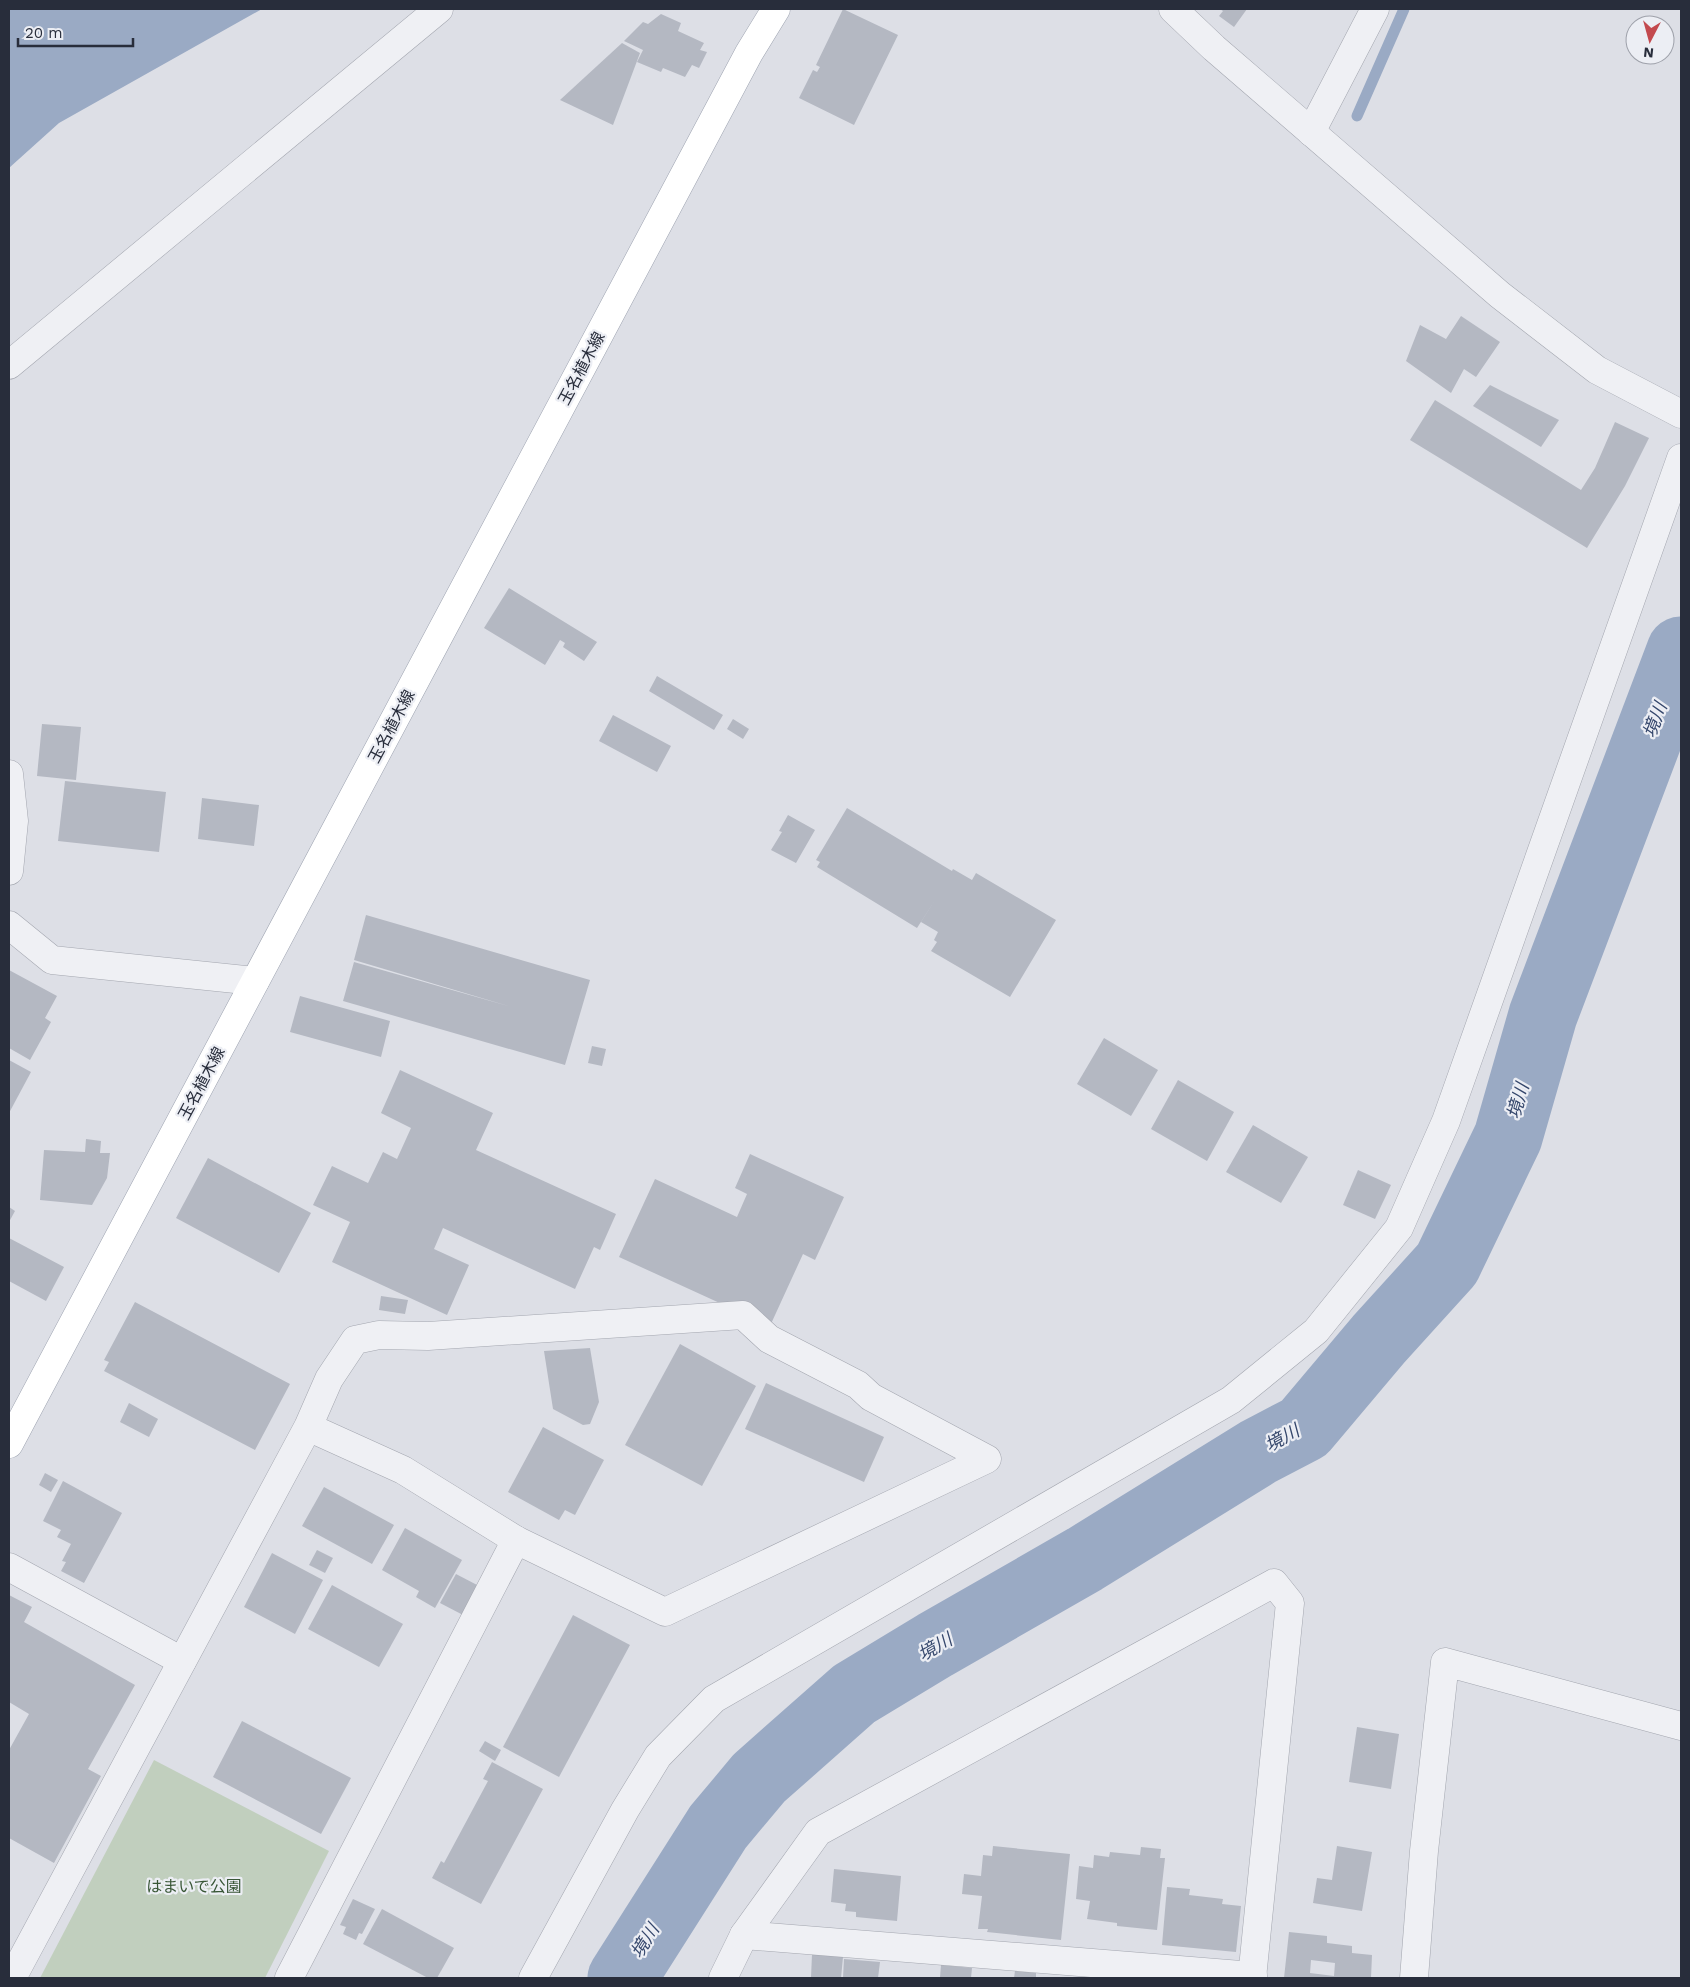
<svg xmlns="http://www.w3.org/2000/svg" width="1690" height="1987" font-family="'Work Sans','Noto Sans JP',sans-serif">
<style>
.green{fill:#c1cfbe}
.water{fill:#9aaac4}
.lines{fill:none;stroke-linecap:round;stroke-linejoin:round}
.stream{stroke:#9aaac4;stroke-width:11}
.river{stroke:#9aaac4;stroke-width:69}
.building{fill:#b4b8c2;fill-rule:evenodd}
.minor-casing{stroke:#a3a6af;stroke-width:29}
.major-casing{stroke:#9da3b0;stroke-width:29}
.minor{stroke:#eff0f4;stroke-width:28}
.major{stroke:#fff;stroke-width:28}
.labels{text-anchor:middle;stroke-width:4.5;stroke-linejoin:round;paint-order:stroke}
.street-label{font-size:16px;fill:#282d3b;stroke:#eceef4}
.park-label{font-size:16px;fill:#385636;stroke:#eceef4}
.water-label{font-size:18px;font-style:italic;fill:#35476c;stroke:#eceef4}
</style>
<rect width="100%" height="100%" fill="#dddfe6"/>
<!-- green -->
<path class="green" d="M154,1760L329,1851L265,1978H40Z"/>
<!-- water -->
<path class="water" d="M9,9H262L59,123L9,168Z"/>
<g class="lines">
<!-- stream -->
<path class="stream" d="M1357,116L1404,9"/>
<!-- river -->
<path class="river" d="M622,1978L718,1827L759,1778L854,1694L935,1645L1085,1559L1258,1452L1304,1428L1379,1339L1447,1264L1508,1137L1543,1015L1681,651"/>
</g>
<!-- building -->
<g class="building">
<path d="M843,9L898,35L854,125L799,98L813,70L817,72L820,67L816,65Z"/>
<path d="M1220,9H1247L1234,27L1219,16L1223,11Z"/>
<path d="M661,14L681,23L678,31L704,43L700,50L707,52L699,68L692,65L685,77L663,68L661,72L637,62L643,50L624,41L643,22L648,24Z"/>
<path d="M622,43L640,53L613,125L560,100Z"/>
<path d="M1461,316L1500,342L1476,377L1464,369L1451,393L1406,361L1420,325L1446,339Z"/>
<path d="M1490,385L1559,420L1541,447L1473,406Z"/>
<path d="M1435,400L1581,490L1595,468L1615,422L1649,438L1625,486L1587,548L1410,440Z"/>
<path d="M509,588L597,642L584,661L563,647L565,643L560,640L545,665L484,628Z"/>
<path d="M657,676L723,715L714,730L649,691Z"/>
<path d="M613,715L671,746L657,772L599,741Z"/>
<path d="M733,719L749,729L743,739L727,729Z"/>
<path d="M42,724L81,727L76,780L37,776Z"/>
<path d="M65,781L166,792L159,852L58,841Z"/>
<path d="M202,798L259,805L254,846L198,839Z"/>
<path d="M847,808L952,871L953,869L972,880L976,873L1056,920L1010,997L931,951L937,942L934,940L938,932L921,922L937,897L917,928L817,867L820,862L816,860Z"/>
<path d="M788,815L815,830L796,863L771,850L782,832L779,831Z"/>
<path d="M366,915L590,980L565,1065L343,1001L354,962L512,1007L354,960Z"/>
<path d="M9,970L57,996L45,1018L51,1022L30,1060L9,1048Z"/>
<path d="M300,996L390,1021L381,1057L290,1032Z"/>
<path d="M1104,1038L1158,1070L1131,1116L1077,1084Z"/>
<path d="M592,1046L606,1049L602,1066L588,1063Z"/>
<path d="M9,1060L31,1072L9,1113Z"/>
<path d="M400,1070L493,1113L476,1150L616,1214L600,1250L594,1247L575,1289L443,1228L434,1249L469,1265L447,1315L332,1262L350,1222L313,1205L332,1166L368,1183L383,1152L397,1159L411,1128L381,1113Z"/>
<path d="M1178,1080L1234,1112L1207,1161L1151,1129Z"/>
<path d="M1253,1125L1308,1157L1281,1203L1226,1172Z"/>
<path d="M86,1139L101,1141L100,1153H110L107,1178L92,1205L40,1200L44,1150L85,1152Z"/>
<path d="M750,1154L844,1197L815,1260L803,1254L770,1326L619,1257L655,1179L737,1217L747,1194L735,1188Z"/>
<path d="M208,1158L311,1213L279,1273L176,1218Z"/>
<path d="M1358,1170L1391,1185L1375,1219L1343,1205Z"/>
<path d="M9,1207L15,1211L9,1222Z"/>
<path d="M9,1238L64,1267L46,1301L9,1281Z"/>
<path d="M381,1296L408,1300L405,1314L379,1310Z"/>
<path d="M135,1302L290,1384L255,1450L104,1371L109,1362L104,1360Z"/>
<path d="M680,1344L756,1386L702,1486L625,1445Z"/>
<path d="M590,1348L599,1402L590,1424L583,1425L553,1409L544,1351Z"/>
<path d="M766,1383L884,1437L864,1482L745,1429Z"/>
<path d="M129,1403L158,1419L149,1437L120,1422Z"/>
<path d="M543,1427L604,1460L575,1515L565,1510L559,1520L508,1492Z"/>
<path d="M45,1473L58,1480L51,1492L39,1485Z"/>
<path d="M63,1481L122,1513L84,1583L61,1571L66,1562L62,1561L71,1544L57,1537L61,1530L43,1521Z"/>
<path d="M324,1487L394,1525L372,1564L302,1526Z"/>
<path d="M405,1528L462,1560L435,1608L416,1597L419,1591L382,1570Z"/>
<path d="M317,1550L333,1558L325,1573L309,1565Z"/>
<path d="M272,1553L323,1580L295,1634L244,1607Z"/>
<path d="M456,1574L479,1586L463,1615L440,1603Z"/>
<path d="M332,1585L403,1624L379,1667L308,1629Z"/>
<path d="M9,1595L32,1607L24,1622L135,1685L88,1769L101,1776L54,1863L9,1838V1750L29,1714L9,1702Z"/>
<path d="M573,1615L630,1645L559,1777L503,1747Z"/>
<path d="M242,1721L351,1778L321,1834L213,1777Z"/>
<path d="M1357,1727L1399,1734L1391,1789L1349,1782Z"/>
<path d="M485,1741L501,1750L495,1761L479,1751Z"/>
<path d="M492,1762L543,1789L481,1904L432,1878L441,1861L444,1863L488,1781L483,1779Z"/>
<path d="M993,1846L1070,1854L1061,1940L987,1932L988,1929H978L982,1896L962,1894L964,1874L981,1876L983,1855L992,1856Z"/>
<path d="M1337,1846L1372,1852L1362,1911L1313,1903L1317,1878L1332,1880Z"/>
<path d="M1141,1847L1161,1849L1160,1858H1165L1157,1930L1117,1926V1923L1087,1919L1090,1901L1076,1899L1079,1866L1093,1868L1094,1855L1109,1857L1110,1852L1140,1855Z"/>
<path d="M834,1869L901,1876L897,1921L856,1917V1912L845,1911L846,1904L831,1902Z"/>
<path d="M1167,1887L1190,1889L1189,1895L1223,1899L1222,1904L1241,1906L1236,1952L1162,1945Z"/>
<path d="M353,1899L375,1909L362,1934L359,1933L356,1940L343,1934L346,1927L340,1925Z"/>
<path d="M382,1909L454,1948L437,1978H428L363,1944Z"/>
<path d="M1289,1932L1327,1936V1943L1352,1946V1953L1372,1955L1371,1978H1284ZM1311,1960L1335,1963L1334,1976L1310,1973Z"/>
<path d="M812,1954L843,1957L841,1978H811Z"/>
<path d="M844,1959L880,1962L878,1978H843Z"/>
<path d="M941,1965L972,1968L971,1978H940Z"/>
<path d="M1015,1971L1036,1973V1978H1014Z"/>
</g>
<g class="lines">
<defs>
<g id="minor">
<path d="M1173,9L1214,48L1500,295L1597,370L1681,414"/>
<path d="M1311,132L1375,9"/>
<path d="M9,365L439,9"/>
<path d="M9,774L14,821L9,871"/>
<path d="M9,925L52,960L255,981"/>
<path d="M9,1567L182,1661"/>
<path d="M744,1935L1253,1976"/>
<path d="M12,1978L308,1427L329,1379L355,1340L379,1335L428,1336L743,1315L769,1339L858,1385L871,1397L987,1459L665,1612L516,1540L403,1470L308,1427"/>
<path d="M289,1978L516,1540"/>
<path d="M533,1978L625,1810L658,1756L714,1699L1231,1400L1316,1331L1399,1228L1446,1121L1681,458"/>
<path d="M723,1978L744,1935L818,1832L1274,1583L1290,1603L1252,1978"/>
<path d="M1414,1978L1424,1851L1445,1662L1681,1726"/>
</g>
<path id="major" d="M9,1444L749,53L776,9"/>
</defs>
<!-- minor casing -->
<use href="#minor" class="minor-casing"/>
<!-- major casing -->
<use href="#major" class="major-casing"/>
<!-- minor -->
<use href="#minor" class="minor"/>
<!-- major -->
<use href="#major" class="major"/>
</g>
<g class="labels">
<!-- street labels -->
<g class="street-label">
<text transform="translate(581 368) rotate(-62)" y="6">玉名植木線</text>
<text transform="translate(391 726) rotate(-62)" y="6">玉名植木線</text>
<text transform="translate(201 1083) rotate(-62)" y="6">玉名植木線</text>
</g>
<!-- park labels -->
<g class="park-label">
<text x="194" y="1892">はまいで公園</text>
</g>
<!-- water labels -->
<g class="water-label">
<text transform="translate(1655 720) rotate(-69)" y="6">境川</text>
<text transform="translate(1518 1101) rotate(-74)" y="6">境川</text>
<text transform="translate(1282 1438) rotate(-29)" y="6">境川</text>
<text transform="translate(935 1647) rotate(-30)" y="6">境川</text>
<text transform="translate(645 1941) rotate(-58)" y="6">境川</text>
</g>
</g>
<!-- border -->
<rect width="1690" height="1987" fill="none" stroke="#282d3b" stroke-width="20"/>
<!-- north arrow -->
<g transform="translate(1650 40) rotate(186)"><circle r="24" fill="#eceef4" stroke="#9ea1aa"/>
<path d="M0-4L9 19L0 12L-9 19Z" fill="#c3494e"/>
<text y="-8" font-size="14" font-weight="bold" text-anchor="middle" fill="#282d3b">N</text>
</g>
<!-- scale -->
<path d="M18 38v8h115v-8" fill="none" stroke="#282d3b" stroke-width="2.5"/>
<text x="25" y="38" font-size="15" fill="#282d3b" stroke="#eceef4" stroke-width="4" paint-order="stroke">20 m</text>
</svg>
